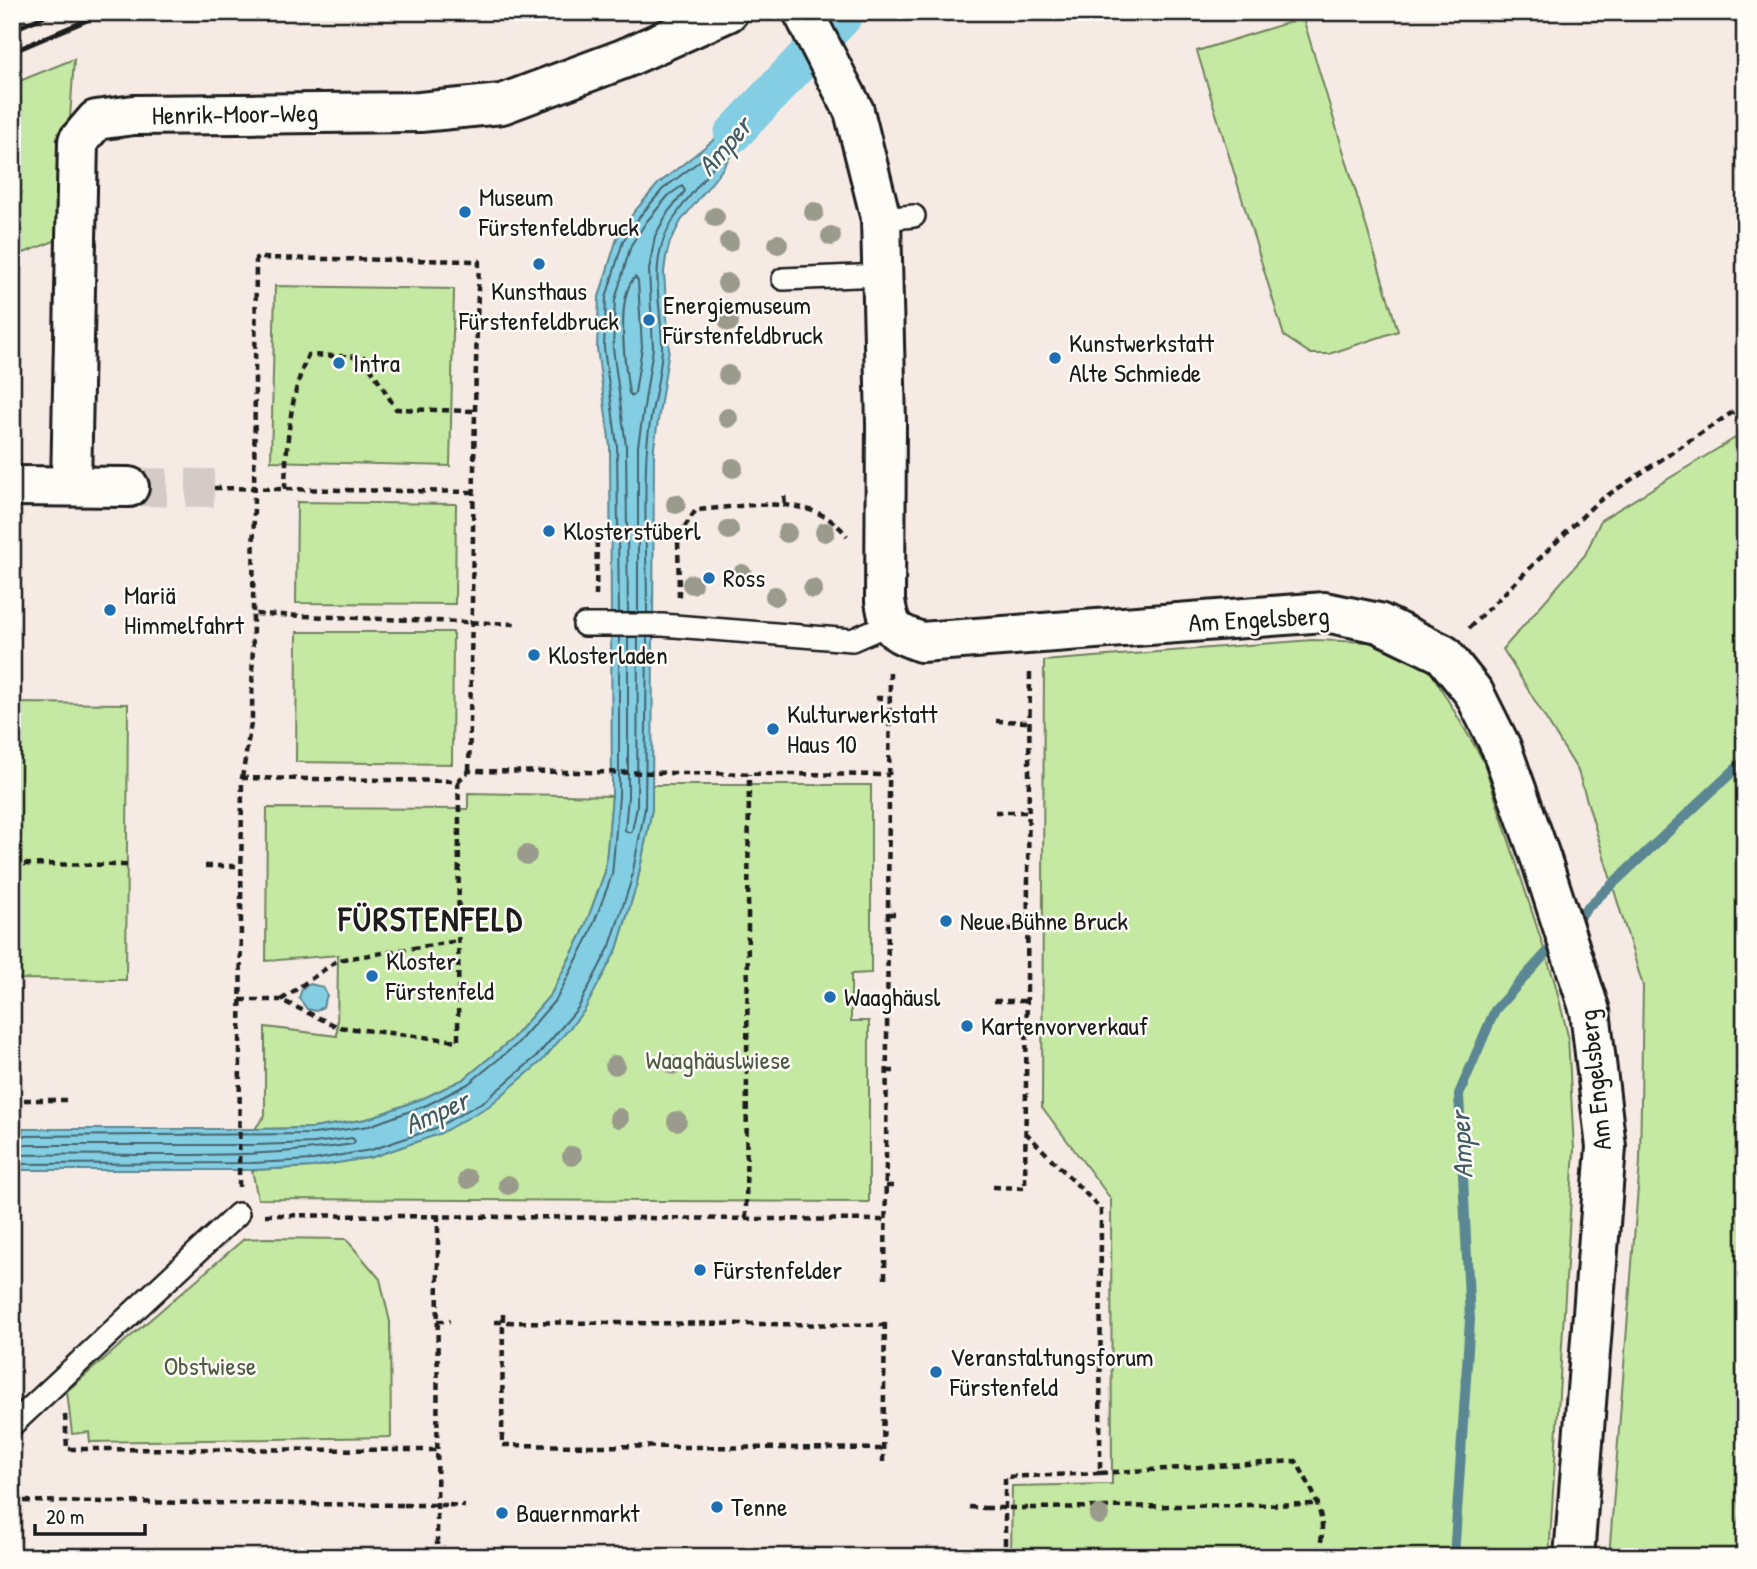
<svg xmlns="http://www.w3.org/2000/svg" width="1757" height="1569" font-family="'Patrick Hand',sans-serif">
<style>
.green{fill:#c5e9a2;stroke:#70825f;stroke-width:2}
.water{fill:#83cee3;stroke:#5a8793;stroke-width:2}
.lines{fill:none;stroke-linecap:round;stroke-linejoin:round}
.shore{stroke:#45636c;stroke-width:2}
.stream{stroke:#5a8793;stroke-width:10}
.canal{stroke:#83cee3;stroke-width:38}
.street-tunnel{stroke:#d5cbc6;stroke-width:38;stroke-dasharray:38 19;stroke-linecap:butt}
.lane-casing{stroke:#1c1c1c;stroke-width:26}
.street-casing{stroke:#1c1c1c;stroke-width:44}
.path{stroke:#1c1c1c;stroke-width:4.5;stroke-dasharray:7 5;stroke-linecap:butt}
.lane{stroke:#fdfcf7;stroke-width:21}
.street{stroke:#fdfcf7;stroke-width:38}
.rail{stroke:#1c1c1c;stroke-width:5}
.path-bridge{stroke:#1c1c1c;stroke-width:4.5;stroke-dasharray:7 5;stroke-linecap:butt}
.tree{fill:#9a9b8c}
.poi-dot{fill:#1f6fb2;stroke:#fdfcf7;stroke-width:2.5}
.labels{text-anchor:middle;stroke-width:5;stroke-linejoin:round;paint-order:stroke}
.street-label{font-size:26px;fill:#1c1c1c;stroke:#fdfcf7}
.poi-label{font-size:26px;fill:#1c1c1c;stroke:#fdfcf7;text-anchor:start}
.park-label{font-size:26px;fill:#4f5a44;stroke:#fdfcf7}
.water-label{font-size:28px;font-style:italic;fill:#405a62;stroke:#fdfcf7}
.district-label{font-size:33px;font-weight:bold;letter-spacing:2px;fill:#1c1c1c;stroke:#fdfcf7}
</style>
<rect width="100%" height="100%" fill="#f6eae4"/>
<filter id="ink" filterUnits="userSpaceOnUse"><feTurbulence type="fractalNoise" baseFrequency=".0143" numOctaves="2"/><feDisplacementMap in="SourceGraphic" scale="14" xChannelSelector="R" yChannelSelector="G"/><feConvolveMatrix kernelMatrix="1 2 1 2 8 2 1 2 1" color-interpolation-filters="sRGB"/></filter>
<g filter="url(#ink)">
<!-- green -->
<g class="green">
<path d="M1303,18L1398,331L1329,354H1311L1284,336L1197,51Z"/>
<path d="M74,59L62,238L21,254L12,298V84Z"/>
<path d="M275,286L454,289L450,466L271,461Z"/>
<path d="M1745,432V1557H1609L1640,1162L1643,986L1578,771L1503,649L1585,555L1601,520Z"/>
<path d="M297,502L456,504L455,604L296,603Z"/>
<path d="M297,632H453L452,764L296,762Z"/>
<path d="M1312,640L1369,642L1430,670L1483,760L1555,983L1568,1036L1574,1149L1549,1557H1011L1012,1486L1112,1484L1111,1199L1042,1107L1044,661Z"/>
<path d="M12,703L128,704L126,980L12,979Z"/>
<path d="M652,785H871V973L851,974V1021H869V1202L258,1199L252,1170L313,1167L372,1157L438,1134L617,949L637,883L652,809Z"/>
<path d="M468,793L612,796L605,872L582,934L551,994L511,1040L464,1079L424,1098L367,1119L313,1128L255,1129L265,1115V1027L337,1036L338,955L266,961L267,808L468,809Z"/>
<path d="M266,1238L346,1239L380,1279L390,1322L391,1437L90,1442L89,1432L72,1434L67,1391L244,1239Z"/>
</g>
<!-- water -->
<g class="water">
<path d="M768,97L721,171L681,221L670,242L666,257L664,272L669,349L654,447L652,809L637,883L617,949L584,1011L542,1061L489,1106L439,1134L373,1157L313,1167L252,1170H12V1129H255L313,1128L367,1119L424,1098L464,1079L511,1040L551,994L582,934L605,872L612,796L610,446L597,348L599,297L617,238L634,212L658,184Z"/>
<path d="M310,984L323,987L327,995L323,1007L316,1011L307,1009L299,998L302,989Z"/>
</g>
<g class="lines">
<!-- shore -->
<g class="shore">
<path d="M635,277L638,281L642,347L635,393L632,396L629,393C625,366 615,297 635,277Z"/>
<path d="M619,613L617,446L604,348L606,298L623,241L640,216L663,189L727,140L729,144C709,177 676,205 663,241C651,275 662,312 662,347C661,380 649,414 647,447C643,502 647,558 647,613"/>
<path d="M628,613L626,446L613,348L615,300L631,245L647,221L669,195L682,186L685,191L668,212L655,236L649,270L653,348L638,446V613"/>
<path d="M628,637V796L625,830L629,833L632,831L637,807L638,637"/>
<path d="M12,1136L314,1134L369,1126L427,1105L468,1084L516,1045L557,998L589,936L612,875L619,796V637"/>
<path d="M12,1145H255L314,1143L352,1138L355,1141L353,1144C240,1162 126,1152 12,1155"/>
<path d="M12,1164L252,1163L313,1160L371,1150L436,1128L486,1100L537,1056L578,1008L610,946L631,881L645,808L647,637"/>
</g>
<!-- stream -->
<g class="stream">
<path d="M1572,925L1590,905L1745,760"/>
<path d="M1454,1557L1470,1320L1459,1094L1495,1010L1559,939"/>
</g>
<!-- canal -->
<path class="canal" d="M733,134L842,18L845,12"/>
<!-- street-tunnel -->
<path class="street-tunnel" d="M129,487L214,488"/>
<defs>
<g id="lane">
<path d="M881,219L914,216"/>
<path d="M783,279L882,275"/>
<path d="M584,625H662L852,640L889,624"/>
<path d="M12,1425L238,1214"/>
</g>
<g id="street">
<path d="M803,12L854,111L881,219L886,424L885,601C890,630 893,632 921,642L1325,612L1379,623L1443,654L1474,693L1501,747L1542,862L1590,1011L1606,1147L1574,1557"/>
<path d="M12,486L129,487"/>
<path d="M71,486L78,141L96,120L134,115L420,112L502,104L623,59L728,12"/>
</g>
</defs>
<!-- lane casing -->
<use href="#lane" class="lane-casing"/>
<!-- street casing -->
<use href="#street" class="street-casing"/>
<!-- path -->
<g class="path">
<path d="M214,488L474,492"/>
<path d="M285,489C286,445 290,395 308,355L364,357L396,409L474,411"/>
<path d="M784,496L785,505"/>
<path d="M585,535L678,536"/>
<path d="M596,596L597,535"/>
<path d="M679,597L678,536L696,510C746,507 812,490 847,536"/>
<path d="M1469,628L1596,503L1745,404"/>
<path d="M876,698H890"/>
<path d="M996,721L1029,722"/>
<path d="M469,771C473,601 473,431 479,261L256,258L253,614L516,624"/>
<path d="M242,778L252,717L253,614"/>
<path d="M458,781L459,810L458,1041L338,1027L281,1000L338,960L458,941"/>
<path d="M995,812H1029"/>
<path d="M12,864L127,865"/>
<path d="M205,866H241"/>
<path d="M888,914H899"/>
<path d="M994,929H1027"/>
<path d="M240,1000H281"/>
<path d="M887,1001H898"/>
<path d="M994,1001H1027"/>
<path d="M887,1071H898"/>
<path d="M12,1100H66"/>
<path d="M886,1186H897"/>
<path d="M239,1187L242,778L458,781L469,771L889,775"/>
<path d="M993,1187L1025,1188L1030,671"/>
<path d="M265,1215L885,1220"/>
<path d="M746,1219L749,774"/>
<path d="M885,1279L890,671"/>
<path d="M503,1314L502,1445L884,1449"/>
<path d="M437,1321H450"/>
<path d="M495,1322L885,1325"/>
<path d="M65,1415L67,1449L437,1450"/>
<path d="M883,1462L885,1318"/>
<path d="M1100,1473L1296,1461C1313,1491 1332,1522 1316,1557"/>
<path d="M12,1501L404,1505"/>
<path d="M449,1505L465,1506"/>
<path d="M969,1507L985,1508"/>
<path d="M1030,1508L1320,1504"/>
<path d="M512,1553V1557"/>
<path d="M437,1557L438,1216"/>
<path d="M1005,1557V1477L1100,1473L1101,1209L1026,1133"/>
</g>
<!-- lane -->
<use href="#lane" class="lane"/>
<!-- street -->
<use href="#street" class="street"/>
<!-- rail -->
<g class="rail">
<path d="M12,30L54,12"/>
<path d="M12,52L106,12"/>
</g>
<!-- path-bridge -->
<g class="path-bridge">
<path d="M404,1505H449"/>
<path d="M985,1508H1030"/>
</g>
</g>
<!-- trees -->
<g class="tree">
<circle cx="814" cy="212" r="10"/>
<circle cx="715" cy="217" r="10"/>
<circle cx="831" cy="236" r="10"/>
<circle cx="729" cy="242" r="10"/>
<circle cx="778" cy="244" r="10"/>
<circle cx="727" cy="283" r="10"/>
<circle cx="729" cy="322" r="10"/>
<circle cx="728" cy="375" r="10"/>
<circle cx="728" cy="418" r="10"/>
<circle cx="733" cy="468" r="10"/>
<circle cx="676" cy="504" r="10"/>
<circle cx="729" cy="530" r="10"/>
<circle cx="825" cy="532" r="10"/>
<circle cx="787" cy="533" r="10"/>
<circle cx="742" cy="574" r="10"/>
<circle cx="692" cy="584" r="10"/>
<circle cx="813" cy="589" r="10"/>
<circle cx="775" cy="596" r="10"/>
<circle cx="527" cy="855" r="10"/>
<circle cx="615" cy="1065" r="10"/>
<circle cx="673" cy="1065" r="10"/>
<circle cx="619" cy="1118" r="10"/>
<circle cx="677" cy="1121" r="10"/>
<circle cx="572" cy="1156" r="10"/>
<circle cx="468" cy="1179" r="10"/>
<circle cx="508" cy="1185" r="10"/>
<circle cx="1099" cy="1515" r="10"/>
</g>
</g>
<!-- markers -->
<g class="poi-dot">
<circle cx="465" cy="212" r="7"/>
<circle cx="539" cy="264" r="7"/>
<circle cx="649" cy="320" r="7"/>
<circle cx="1055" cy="358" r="7"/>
<circle cx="339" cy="363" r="7"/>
<circle cx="549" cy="531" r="7"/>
<circle cx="709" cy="578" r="7"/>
<circle cx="110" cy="610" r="7"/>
<circle cx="534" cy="655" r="7"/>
<circle cx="773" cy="729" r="7"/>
<circle cx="946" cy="921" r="7"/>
<circle cx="372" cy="976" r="7"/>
<circle cx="830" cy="997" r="7"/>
<circle cx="967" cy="1026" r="7"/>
<circle cx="700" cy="1270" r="7"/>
<circle cx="936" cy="1372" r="7"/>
<circle cx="717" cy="1507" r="7"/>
<circle cx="502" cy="1513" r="7"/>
</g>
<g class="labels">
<!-- street labels -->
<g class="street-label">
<text transform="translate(235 114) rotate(-1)" y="9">Henrik-Moor-Weg</text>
<text transform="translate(1259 619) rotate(-3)" y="9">Am Engelsberg</text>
<text transform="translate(1595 1080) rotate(-96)" y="9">Am Engelsberg</text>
</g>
<!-- poi labels -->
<g class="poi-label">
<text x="479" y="206">Museum<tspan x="479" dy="30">Fürstenfeldbruck</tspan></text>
<text x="539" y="300" text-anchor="middle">Kunsthaus<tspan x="539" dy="30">Fürstenfeldbruck</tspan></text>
<text x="663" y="314">Energiemuseum<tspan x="663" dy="30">Fürstenfeldbruck</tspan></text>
<text x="1069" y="352">Kunstwerkstatt<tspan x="1069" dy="30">Alte Schmiede</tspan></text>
<text x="353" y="372">Intra</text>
<text x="563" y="540">Klosterstüberl</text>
<text x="723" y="587">Ross</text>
<text x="124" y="604">Mariä<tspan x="124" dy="30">Himmelfahrt</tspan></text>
<text x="548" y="664">Klosterladen</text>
<text x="787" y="723">Kulturwerkstatt<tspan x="787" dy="30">Haus 10</tspan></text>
<text x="960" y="930">Neue Bühne Bruck</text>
<text x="386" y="970">Kloster<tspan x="386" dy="30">Fürstenfeld</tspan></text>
<text x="844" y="1006">Waaghäusl</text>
<text x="981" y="1035">Kartenvorverkauf</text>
<text x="714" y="1279">Fürstenfelder</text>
<text x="950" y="1366">Veranstaltungsforum<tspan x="950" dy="30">Fürstenfeld</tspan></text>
<text x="731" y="1516">Tenne</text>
<text x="516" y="1522">Bauernmarkt</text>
</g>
<!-- park labels -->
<g class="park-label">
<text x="718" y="1069">Waaghäuslwiese</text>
<text x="210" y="1375">Obstwiese</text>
</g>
<!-- water labels -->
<g class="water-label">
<text transform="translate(724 146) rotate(-49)" y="10">Amper</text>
<text transform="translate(436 1112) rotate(-24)" y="10">Amper</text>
<text transform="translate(1461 1145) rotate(-93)" y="10">Amper</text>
</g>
<!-- district labels -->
<g class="district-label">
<text x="431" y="931">FÜRSTENFELD</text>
</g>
</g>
<!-- margin -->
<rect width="1757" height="1569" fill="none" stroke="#fdfcf7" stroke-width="42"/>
<rect x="21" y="21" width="1715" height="1527" fill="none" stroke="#1c1c1c" stroke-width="2.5" filter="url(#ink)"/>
<!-- scale -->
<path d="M35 1524v10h110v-10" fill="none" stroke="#1c1c1c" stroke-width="3.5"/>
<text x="46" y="1524" font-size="21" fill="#1c1c1c" stroke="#fdfcf7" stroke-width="5" paint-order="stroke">20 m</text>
</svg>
